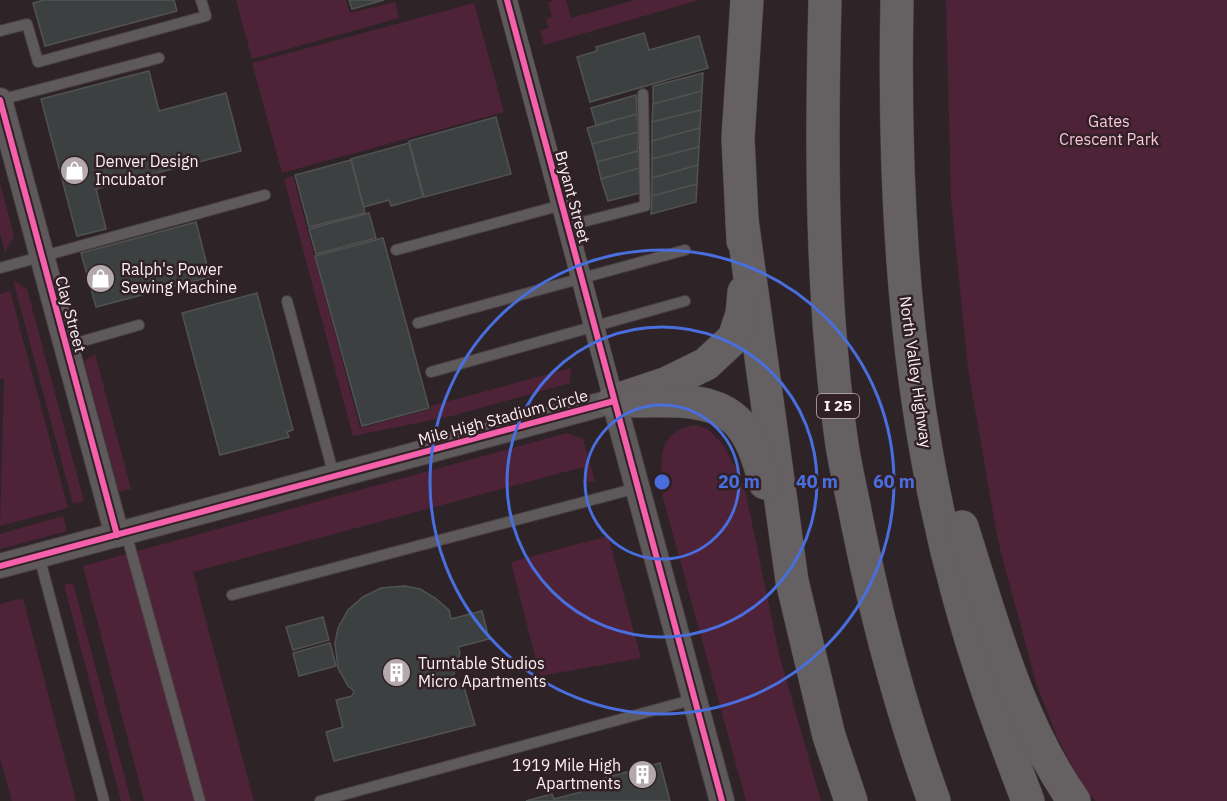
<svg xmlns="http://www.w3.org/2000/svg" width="1227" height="801" font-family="'IBM Plex Sans',sans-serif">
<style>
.green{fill:#4e2237}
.building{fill:#3d4041;stroke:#515252;stroke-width:1.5}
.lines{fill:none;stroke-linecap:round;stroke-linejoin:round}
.service-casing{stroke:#4a4145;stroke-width:12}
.minor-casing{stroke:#4a4145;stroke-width:21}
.tertiary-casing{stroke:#4a4145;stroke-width:26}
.motorway-casing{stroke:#4a4145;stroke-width:34}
.service{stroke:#5e5a5b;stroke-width:10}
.minor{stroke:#5e5a5b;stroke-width:20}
.tertiary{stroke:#5e5a5b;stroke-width:24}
.motorway{stroke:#656062;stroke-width:33}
.cycleway-casing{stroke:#312127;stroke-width:10}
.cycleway{stroke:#f560ab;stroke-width:6}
.ring{fill:none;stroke:#496ede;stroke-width:3}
.labels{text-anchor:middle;stroke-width:5;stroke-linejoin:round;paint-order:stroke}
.shield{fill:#312127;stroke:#beb2b6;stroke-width:1.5}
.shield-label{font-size:15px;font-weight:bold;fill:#fbf0f4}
.park-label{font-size:16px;fill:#f8c3d8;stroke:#312127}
.poi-label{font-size:16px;fill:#fbf0f4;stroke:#312127;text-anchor:start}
.street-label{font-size:16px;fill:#fbf0f4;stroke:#312127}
.centre{fill:#496ede;stroke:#312127;stroke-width:3}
.ring-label{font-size:18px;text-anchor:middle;font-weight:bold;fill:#496ede;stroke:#312127;stroke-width:5;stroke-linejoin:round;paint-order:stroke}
</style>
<rect width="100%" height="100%" fill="#2e2428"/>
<!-- green -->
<g class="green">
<path d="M236,0H346L350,13L395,2L399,18L252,59Z"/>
<path d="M555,0H566L571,18L635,0H699L544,45L540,30L549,28L546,19L552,17L548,2Z"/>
<path d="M946,0H1227V801H1096L1085,790L1057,737L1036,683L998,541L968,369L951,198Z"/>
<path d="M474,3L504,112L282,173L252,63Z"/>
<path d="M293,176L360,428L431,409V406L571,368L570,383L452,416L353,436L284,179Z"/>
<path d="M0,183L14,236L5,252L0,233Z"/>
<path d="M13,280L27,289L84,501L73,504Z"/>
<path d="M10,291L68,508L0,526L4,379H0V294Z"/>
<path d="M95,354L131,489L119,492L84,361Z"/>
<path d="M695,425L708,429L721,442L736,468L746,494L779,654L821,801H746L663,498C661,465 654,432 695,425Z"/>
<path d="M567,433L583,439L595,481L588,482L583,467L193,572L254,801H144L83,566Z"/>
<path d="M63,516L67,531L0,549V534Z"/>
<path d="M608,536L641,658L540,676L511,562Z"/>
<path d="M73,583L131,801H121L64,585Z"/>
<path d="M23,598L76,801H12L0,758V604Z"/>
</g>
<!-- building -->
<g class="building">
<path d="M44,0H174L177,11L45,46L33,3Z"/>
<path d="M349,0H384L352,9Z"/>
<path d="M644,33L649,50L699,36L708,68L590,102L577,57L597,51L596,47Z"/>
<path d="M149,71L159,111L226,93L241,151L96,189L106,229L77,236L41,99Z"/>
<path d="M703,73L702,91L653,104V86Z"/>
<path d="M702,91L701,110L652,122L653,104Z"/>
<path d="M636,95L637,114L596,125L591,108Z"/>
<path d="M701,110L700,128L652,141V122Z"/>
<path d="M637,114L638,132L592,144L587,128Z"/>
<path d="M496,117L511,174L424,197L409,141Z"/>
<path d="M700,128L699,147L652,159V141Z"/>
<path d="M638,132V151L597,162L592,144Z"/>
<path d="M409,143L423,197L391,206L389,200L364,207L351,159Z"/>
<path d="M699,147L698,165L652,178V159Z"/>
<path d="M638,151L639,168L601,179L597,162Z"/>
<path d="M351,160L365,213L309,227L295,175Z"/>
<path d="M698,165L697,184L652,196V178Z"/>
<path d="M639,168L640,193L608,201L601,179Z"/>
<path d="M697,184L696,202L651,214L652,196Z"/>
<path d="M369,213L376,238L316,254L309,229Z"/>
<path d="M196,222L210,277L96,307L81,253Z"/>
<path d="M383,238L429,408L362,426L315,256Z"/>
<path d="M257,293L293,430L287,432L289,437L220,455L182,313Z"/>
<path d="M405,586L420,589L435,598L449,610L451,619L482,611L489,639L458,647L460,653L453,676L454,681L464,687L475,725L334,761L326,732L343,727L336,700L352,696L354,691L348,686L338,668L335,643L338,628L348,610L363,597L381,588Z"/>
<path d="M323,617L329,640L293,650L286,627Z"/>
<path d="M330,643L336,666L299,676L293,653Z"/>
<path d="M660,763L670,801H526L552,794L554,799L581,792L579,785Z"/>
</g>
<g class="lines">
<defs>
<g id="service">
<path d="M0,31L27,24L38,62L206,16L201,0"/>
<path d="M0,100L159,58"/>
<path d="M567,226L645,206L643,94"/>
<path d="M396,250L562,205"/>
<path d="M0,268L265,195"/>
<path d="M287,301L334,476"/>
<path d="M418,323L685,250"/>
<path d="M66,346L139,325"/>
<path d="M431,372L685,301"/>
<path d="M126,533L200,801"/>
<path d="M39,556L104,801"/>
<path d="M232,595L637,488"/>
<path d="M320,801L695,699"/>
</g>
<path id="minor" d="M507,0L614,401"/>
<g id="tertiary">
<path d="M0,100L117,535"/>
<path d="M0,566L614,401L722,801"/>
</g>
<g id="motorway">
<path d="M825,0C821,148 821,298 842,445C846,470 852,495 857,521C876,616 901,710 934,801"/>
<path d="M897,0C893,200 905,401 958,594C977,665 1002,733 1028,801"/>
<path d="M742,220L792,581L829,736L851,801"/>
<path d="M743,241L738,138L747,0"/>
<path d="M614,401L665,384L706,364L734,338L742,314L744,292"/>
<path d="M636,401C666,401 707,397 732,417C751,431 759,461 765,483"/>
<path d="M962,527C992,620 1017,720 1074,801"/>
</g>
</defs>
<!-- service casing -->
<use href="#service" class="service-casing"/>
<!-- minor casing -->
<use href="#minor" class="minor-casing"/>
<!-- tertiary casing -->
<use href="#tertiary" class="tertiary-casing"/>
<!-- motorway casing -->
<use href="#motorway" class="motorway-casing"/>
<!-- service -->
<use href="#service" class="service"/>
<!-- minor -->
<use href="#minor" class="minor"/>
<!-- tertiary -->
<use href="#tertiary" class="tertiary"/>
<!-- motorway -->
<use href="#motorway" class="motorway"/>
<defs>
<g id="cycleway">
<path d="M507,0L722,801"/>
<path d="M0,100L117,535"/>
<path d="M0,566L614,401"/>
</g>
</defs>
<!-- cycleway casing -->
<use href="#cycleway" class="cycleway-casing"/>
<!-- cycleway -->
<use href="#cycleway" class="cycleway"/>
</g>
<!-- distance rings -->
<g class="ring">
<circle cx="662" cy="482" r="77"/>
<circle cx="662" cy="482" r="155"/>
<circle cx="662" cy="482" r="232"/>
</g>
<!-- icons -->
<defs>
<symbol id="shop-disc" viewBox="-11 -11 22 22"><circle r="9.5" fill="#b3a9ad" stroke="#312127"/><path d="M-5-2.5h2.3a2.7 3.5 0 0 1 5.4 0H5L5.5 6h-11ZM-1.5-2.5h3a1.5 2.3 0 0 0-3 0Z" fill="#fff"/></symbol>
<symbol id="building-disc" viewBox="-11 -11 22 22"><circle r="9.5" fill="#b3a9ad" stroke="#312127"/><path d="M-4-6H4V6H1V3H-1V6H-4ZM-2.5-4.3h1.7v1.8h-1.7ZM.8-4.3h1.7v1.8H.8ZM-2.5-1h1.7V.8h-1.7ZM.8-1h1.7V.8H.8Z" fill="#fff"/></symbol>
</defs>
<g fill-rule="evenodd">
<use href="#shop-disc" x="58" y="154" width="33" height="33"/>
<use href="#shop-disc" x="84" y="262" width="33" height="33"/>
<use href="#building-disc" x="380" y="656" width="33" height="33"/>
<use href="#building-disc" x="626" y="758" width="33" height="33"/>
</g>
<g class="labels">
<!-- shield labels -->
<rect class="shield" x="817" y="394" width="42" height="24" rx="4.5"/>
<g class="shield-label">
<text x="838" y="411">I 25</text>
</g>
<!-- park labels -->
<g class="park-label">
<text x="1109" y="127">Gates<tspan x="1109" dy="18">Crescent Park</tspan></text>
</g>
<!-- poi labels -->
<g class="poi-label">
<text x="95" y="167">Denver Design<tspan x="95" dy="18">Incubator</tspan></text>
<text x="121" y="275">Ralph's Power<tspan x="121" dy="18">Sewing Machine</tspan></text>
<text x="418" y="669">Turntable Studios<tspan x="418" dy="18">Micro Apartments</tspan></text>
<text x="621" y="771" text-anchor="end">1919 Mile High<tspan x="621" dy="18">Apartments</tspan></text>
</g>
<!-- street labels -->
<g class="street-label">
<text transform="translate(573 197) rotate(75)" y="6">Bryant Street</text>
<text transform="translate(71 314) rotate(75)" y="6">Clay Street</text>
<text transform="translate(916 372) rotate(82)" y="6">North Valley Highway</text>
<text transform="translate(503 417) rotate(-15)" y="6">Mile High Stadium Circle</text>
</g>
</g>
<circle cx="662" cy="482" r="9" class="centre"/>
<g class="ring-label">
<text x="739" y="488">20 m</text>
<text x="817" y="488">40 m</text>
<text x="894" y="488">60 m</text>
</g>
</svg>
